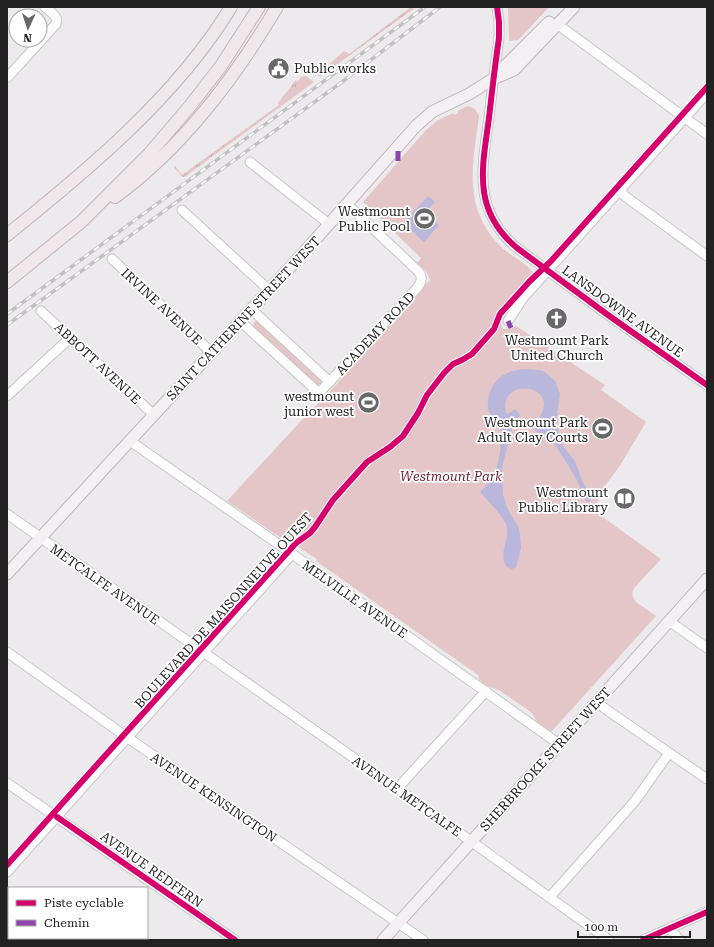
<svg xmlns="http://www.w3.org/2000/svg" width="714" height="947" font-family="'Roboto Serif',serif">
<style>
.grass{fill:url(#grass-tufts)}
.green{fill:#e4c5c8}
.water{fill:#bab7dc}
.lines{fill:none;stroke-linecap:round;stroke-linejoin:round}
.minor-casing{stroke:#c8c6c8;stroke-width:11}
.major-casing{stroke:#bfb5ba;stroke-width:13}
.highway-casing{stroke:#bfb5ba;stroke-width:14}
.minor{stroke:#fcfcfc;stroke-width:9}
.major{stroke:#f4eff2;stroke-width:11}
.highway{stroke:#f0e7eb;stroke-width:12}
.rail-casing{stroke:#c2c1c2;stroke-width:3.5}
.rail{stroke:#fff;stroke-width:2;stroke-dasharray:6;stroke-linecap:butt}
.quiet{stroke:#8e44ad;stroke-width:5;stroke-dasharray:10 5;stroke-linecap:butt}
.cycleway-casing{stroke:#fff;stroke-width:8}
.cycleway{stroke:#d6006c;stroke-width:6}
.labels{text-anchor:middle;stroke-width:3.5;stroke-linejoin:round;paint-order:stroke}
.poi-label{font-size:13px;fill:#232223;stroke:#fff;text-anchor:end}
.street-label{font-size:13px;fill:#232223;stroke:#fff}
.park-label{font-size:13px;font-style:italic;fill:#691f2c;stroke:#fff}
</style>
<defs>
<pattern id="grass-tufts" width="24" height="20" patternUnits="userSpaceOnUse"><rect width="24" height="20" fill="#e4c5c8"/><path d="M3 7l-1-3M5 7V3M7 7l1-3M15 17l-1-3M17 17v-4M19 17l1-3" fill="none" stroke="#c3a9ac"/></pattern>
</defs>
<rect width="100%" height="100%" fill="#eceaec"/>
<!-- grass -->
<g class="grass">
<path d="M411,7H416L320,77L317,75L344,51L349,54Z"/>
<path d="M306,76L314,82L186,176L183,177L174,168L175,166L182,175L279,105L278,103L296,80L298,81L301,77Z"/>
<path d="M258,321L321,379V384L316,385L253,328L254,322Z"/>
</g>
<!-- green -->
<g class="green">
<path d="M508,7H549L518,40L509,41Z"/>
<path d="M465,107C472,105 477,110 479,116C473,164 462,205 499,245C509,255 523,261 532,271L531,274L532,276L497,318L500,321L503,329H511L516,326L605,385L601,390L646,422L621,464L605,486L608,488L595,505L594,509L597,513L661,559L635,587C631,592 632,597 636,602L656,616L551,732L537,722L532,713L499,690L492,688L482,682L479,679L478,675L316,561L317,559L300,548L284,540L227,501L300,422L336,385L430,280L426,271L417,263L421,258L363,202L426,130L438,120L453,113L454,115L458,113V111Z"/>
</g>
<!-- water -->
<g class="water">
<path d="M428,196L435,202L425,212L439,225L424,242L403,223Z"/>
<path d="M523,369L539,370L545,372L555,381L560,394L556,423L563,446L575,461L583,483L591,494V500L588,502L585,500L577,480L550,436C542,436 537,434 533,426C537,421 542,415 543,410C552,382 497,380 506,413L508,414L515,409L520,415L513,426L502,467L503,495L508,510L518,526L520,534L521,548L516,567L512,569L507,567C497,554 511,539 506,524C503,516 487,500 480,492C485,487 491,481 494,475C499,463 502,445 501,432C501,424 491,419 489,411C487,406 488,400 489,396C493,378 507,371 523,369Z"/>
</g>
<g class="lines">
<defs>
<g id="minor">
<path d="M497,7L499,22V38C495,65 492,91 489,118C482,169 472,210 517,248L608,315L707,385"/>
<path d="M557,24L707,134"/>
<path d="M7,78L56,24C59,16 50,12 45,7"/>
<path d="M250,162L329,224"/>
<path d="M620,191L626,197L707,256"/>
<path d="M182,210L269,290"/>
<path d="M112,259L211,352"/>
<path d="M251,309L330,382"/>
<path d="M41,311L154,415"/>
<path d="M240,321L319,393L417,288C422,282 423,277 418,271L347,204"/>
<path d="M508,321L523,298L707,93"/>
<path d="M7,396L70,338"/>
<path d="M130,441L281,546L559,744"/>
<path d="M7,514L398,789L609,940"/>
<path d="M669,621L707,648"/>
<path d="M7,652L128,738L423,940"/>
<path d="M597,702L607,710L707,779"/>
<path d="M7,783L235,940"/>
<path d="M398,789L405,780L486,691"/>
<path d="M7,872L292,554"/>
<path d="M550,897L635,801L669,753"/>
<path d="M7,922L9,924"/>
<path d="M671,927L674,934L680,940"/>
<path d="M30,938L33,940"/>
<path d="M643,940L707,912"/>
</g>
<g id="major">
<path d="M496,75L549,22"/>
<path d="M7,574L306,250L416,126L432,112L442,107L469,94L493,79L514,70L574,7"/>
<path d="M383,940L707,579"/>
</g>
<g id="highway">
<path d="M115,197C183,147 234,79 277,7"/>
<path d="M7,235C88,170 177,96 231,7"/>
<path d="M7,282L81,222L150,153L190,106L221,66L259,7"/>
</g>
</defs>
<!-- minor casing -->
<use href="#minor" class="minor-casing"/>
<!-- major casing -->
<use href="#major" class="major-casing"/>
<!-- highway casing -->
<use href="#highway" class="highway-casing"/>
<!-- minor -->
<use href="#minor" class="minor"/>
<!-- major -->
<use href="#major" class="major"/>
<!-- highway -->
<use href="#highway" class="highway"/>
<defs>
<g id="rail">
<path d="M7,314L425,7"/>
<path d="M7,325L342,82L440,7"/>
</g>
</defs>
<!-- rail casing -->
<use href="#rail" class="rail-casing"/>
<!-- rail -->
<use href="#rail" class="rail"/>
<!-- quiet -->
<g class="quiet">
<path d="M398,161V147"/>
<path d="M508,321L511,328"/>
</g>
<defs>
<g id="cycleway">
<path d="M497,7L499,22V38C495,65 492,91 489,118C482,169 472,210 517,248L608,315L707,385"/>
<path d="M57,817L235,940"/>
<path d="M7,865L296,543L310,533L315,527L333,500L367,462L390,447L403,436L418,413L427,395L444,373L453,364L462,360L472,354L494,329L500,314L529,282L551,261L707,87"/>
<path d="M643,940L707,912"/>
</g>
</defs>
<!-- cycleway casing -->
<use href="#cycleway" class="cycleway-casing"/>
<!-- cycleway -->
<use href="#cycleway" class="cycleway"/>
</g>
<!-- icons -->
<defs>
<symbol id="civic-disc" viewBox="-11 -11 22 22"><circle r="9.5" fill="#696869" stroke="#fff"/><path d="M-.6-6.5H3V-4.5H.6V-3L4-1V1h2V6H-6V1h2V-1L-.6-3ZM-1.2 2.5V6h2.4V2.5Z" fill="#fff"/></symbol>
<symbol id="stadium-disc" viewBox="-11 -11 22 22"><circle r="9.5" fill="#696869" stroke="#fff"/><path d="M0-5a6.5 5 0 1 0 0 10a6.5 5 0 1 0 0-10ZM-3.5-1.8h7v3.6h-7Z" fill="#fff"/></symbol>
<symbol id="church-disc" viewBox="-11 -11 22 22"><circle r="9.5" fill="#696869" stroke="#fff"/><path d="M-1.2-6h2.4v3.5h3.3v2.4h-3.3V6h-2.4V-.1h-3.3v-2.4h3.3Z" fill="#fff"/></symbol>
<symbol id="library-disc" viewBox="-11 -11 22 22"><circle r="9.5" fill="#696869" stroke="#fff"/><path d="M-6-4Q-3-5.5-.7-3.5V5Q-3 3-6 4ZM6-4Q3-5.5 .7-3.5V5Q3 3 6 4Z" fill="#fff"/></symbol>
</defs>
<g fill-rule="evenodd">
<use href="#civic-disc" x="266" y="56" width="25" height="25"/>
<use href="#stadium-disc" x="412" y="206" width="25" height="25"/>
<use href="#church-disc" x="544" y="306" width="25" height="25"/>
<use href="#stadium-disc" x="356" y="390" width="25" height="25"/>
<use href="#stadium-disc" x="590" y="416" width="25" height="25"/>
<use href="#library-disc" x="612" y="486" width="25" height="25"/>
</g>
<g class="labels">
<!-- poi labels -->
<g class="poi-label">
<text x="294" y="73" text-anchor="start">Public works</text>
<text x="410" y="216">Westmount<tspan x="410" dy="15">Public Pool</tspan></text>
<text x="557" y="345" text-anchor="middle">Westmount Park<tspan x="557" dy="15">United Church</tspan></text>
<text x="354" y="401">westmount<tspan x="354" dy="15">junior west</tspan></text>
<text x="588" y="427">Westmount Park<tspan x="588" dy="15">Adult Clay Courts</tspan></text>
<text x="608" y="497">Westmount<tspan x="608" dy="15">Public Library</tspan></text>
</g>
<!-- street labels -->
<g class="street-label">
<text transform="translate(162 306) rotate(43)" y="5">IRVINE AVENUE</text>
<text transform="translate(623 311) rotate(36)" y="5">LANSDOWNE AVENUE</text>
<text transform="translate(243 318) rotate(-47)" y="5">SAINT CATHERINE STREET WEST</text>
<text transform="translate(375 333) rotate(-47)" y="5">ACADEMY ROAD</text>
<text transform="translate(98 363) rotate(43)" y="5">ABBOTT AVENUE</text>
<text transform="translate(105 584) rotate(35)" y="5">METCALFE AVENUE</text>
<text transform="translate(355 599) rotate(35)" y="5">MELVILLE AVENUE</text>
<text transform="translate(223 610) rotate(-48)" y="5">BOULEVARD DE MAISONNEUVE OUEST</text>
<text transform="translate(545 759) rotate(-48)" y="5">SHERBROOKE STREET WEST</text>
<text transform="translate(407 796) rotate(35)" y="5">AVENUE METCALFE</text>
<text transform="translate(214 797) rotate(34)" y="5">AVENUE KENSINGTON</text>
<text transform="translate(152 869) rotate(35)" y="5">AVENUE REDFERN</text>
</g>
<!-- park labels -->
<g class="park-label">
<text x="451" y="481">Westmount Park</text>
</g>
</g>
<!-- border -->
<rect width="714" height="947" fill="none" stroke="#232223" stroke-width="16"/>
<!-- legend -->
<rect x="8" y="887" width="140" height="52" fill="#ffffff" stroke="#a7a7a7"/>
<rect x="16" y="900" width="20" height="6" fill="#d6006c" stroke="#a7a7a7"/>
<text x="44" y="907" font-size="12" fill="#232223">Piste cyclable</text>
<rect x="16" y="920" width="20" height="6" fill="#8e44ad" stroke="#a7a7a7"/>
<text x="44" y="927" font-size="12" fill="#232223">Chemin</text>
<!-- north arrow -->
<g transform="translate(28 28) rotate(183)"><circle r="19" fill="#ffffff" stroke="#a7a7a7"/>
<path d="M0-3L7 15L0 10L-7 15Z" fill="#696869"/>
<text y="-6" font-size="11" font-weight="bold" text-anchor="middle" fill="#232223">N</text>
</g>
<!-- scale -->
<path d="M578 931v6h112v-6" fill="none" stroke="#232223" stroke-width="2"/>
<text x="584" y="931" font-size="12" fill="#232223" stroke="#ffffff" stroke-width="3" paint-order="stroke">100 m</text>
</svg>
